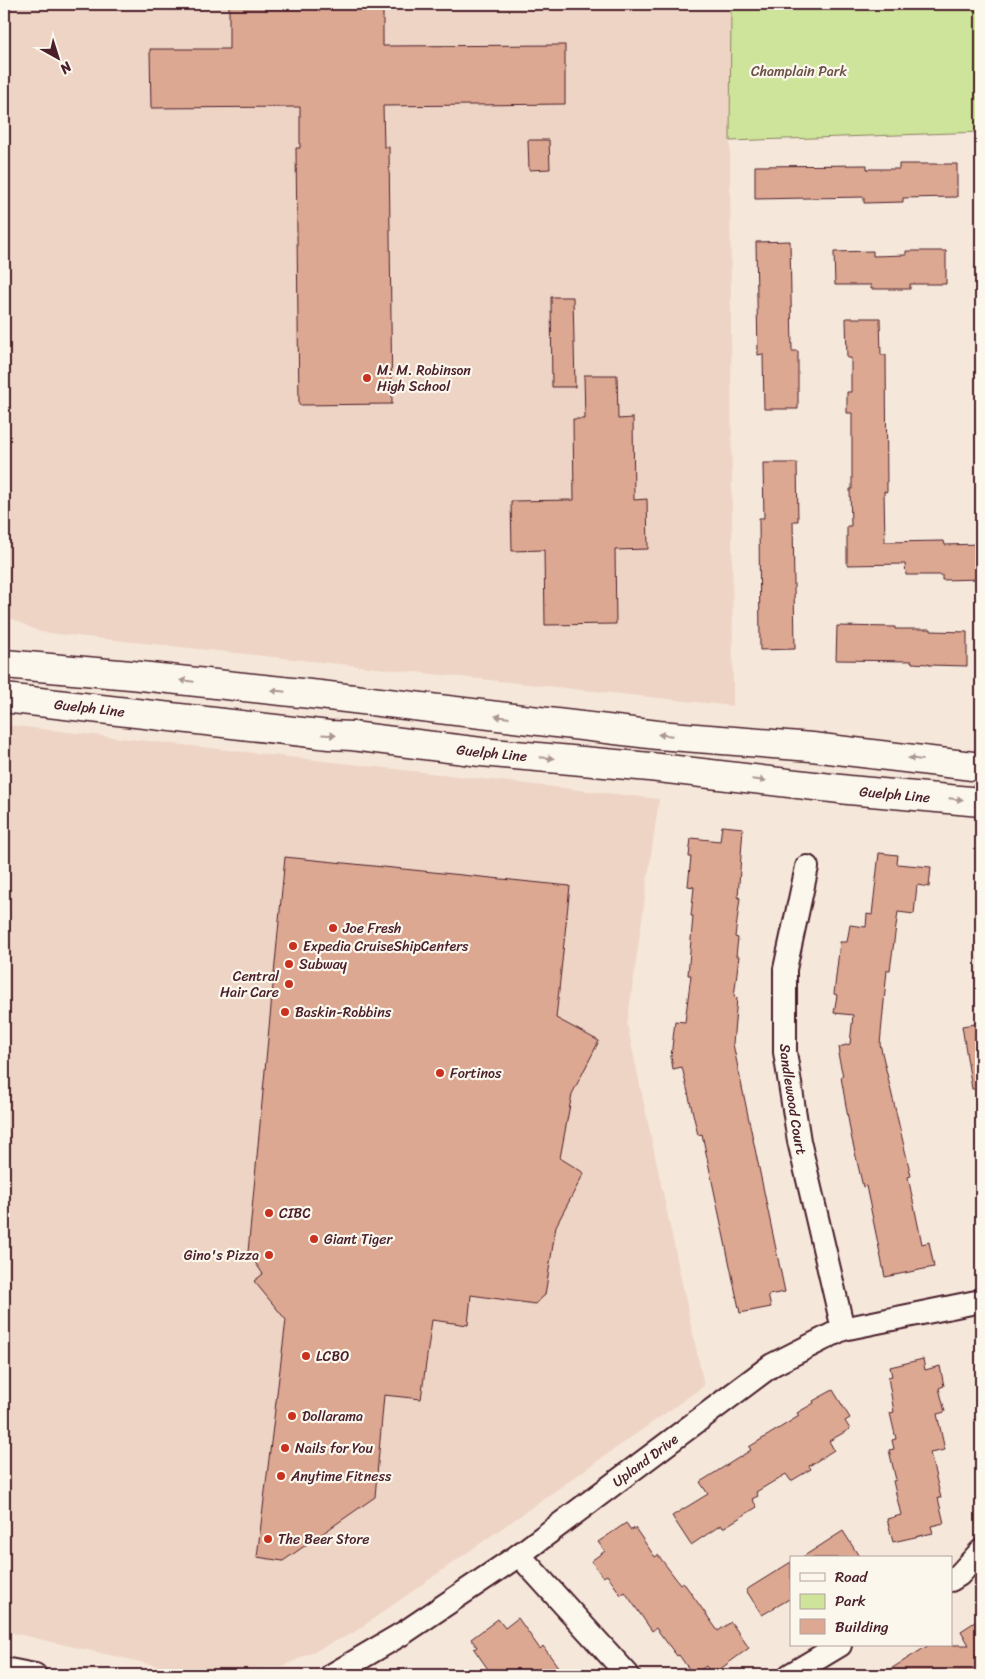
<svg xmlns="http://www.w3.org/2000/svg" width="985" height="1679" font-family="Sriracha,sans-serif">
<style>
.built{fill:#eed4c4}
.green{fill:#cde49a;stroke:#8c8262}
.building{fill:#dda892;stroke:#4a1f2b}
.lines{fill:none;stroke-linecap:round;stroke-linejoin:round}
.minor-casing{stroke:#4a1f2b;stroke-width:26}
.secondary-casing{stroke:#4a1f2b;stroke-width:31}
.minor{stroke:#fbf7ec;stroke-width:22}
.secondary{stroke:#fbf7ec;stroke-width:28}
.oneway{fill:#ab9695}
.poi-dot{fill:#c8321e;stroke:#fbf7ec;stroke-width:2}
.labels{text-anchor:middle;stroke-width:4.5;stroke-linejoin:round;paint-order:stroke}
.park-label{font-size:14px;fill:#6b5047;stroke:#fbf7ec}
.poi-label{font-size:14px;fill:#4a1f2b;stroke:#fbf7ec;text-anchor:start}
.street-label{font-size:14px;fill:#4a1f2b;stroke:#fbf7ec}
</style>
<rect width="100%" height="100%" fill="#f5e7da"/>
<filter id="ink" filterUnits="userSpaceOnUse"><feTurbulence type="fractalNoise" baseFrequency=".02" numOctaves="2"/><feDisplacementMap in="SourceGraphic" scale="10" xChannelSelector="R" yChannelSelector="G"/><feConvolveMatrix kernelMatrix="1 2 1 2 8 2 1 2 1" color-interpolation-filters="sRGB"/></filter>
<g filter="url(#ink)">
<!-- built -->
<g class="built">
<path d="M4,4H731L730,141L733,706L40,632L4,615Z"/>
<path d="M6,725L659,799L627,1024L704,1386L353,1633L283,1666L189,1673L4,1631V728Z"/>
</g>
<!-- green -->
<path class="green" d="M731,4H981V132L730,141Z"/>
<!-- building -->
<g class="building">
<path d="M229,4H383V46L565,45V104L383,106L384,147H389L392,404L299,405L296,148H300V107L151,108L150,49H229Z"/>
<path d="M528,140H549L550,169L529,170Z"/>
<path d="M899,164H957V197L903,198V202L864,203V197L755,199V166L867,165V169H899Z"/>
<path d="M790,241L792,351H798V409H764L763,354L758,355L756,242Z"/>
<path d="M873,251V256L906,255V251H946V284H910V289H871V285H835L834,252Z"/>
<path d="M551,297H573L575,387H552Z"/>
<path d="M846,318H880L881,355H886L887,492L884,491L885,542L944,541L945,545L980,544L981,579L942,580V575H906L905,564L847,565V526H851L850,489H852V413H847V392H851V358H847Z"/>
<path d="M584,375H617L618,419L633,418L634,500L647,499L648,549L615,550L616,624L545,625L544,550L512,551L511,501L574,500L573,419H585Z"/>
<path d="M763,463H797L798,521H793L795,649L760,650L759,518H764Z"/>
<path d="M837,626L895,627V629H931V631L967,632V666L929,665V664L912,663V661L836,660Z"/>
<path d="M722,826L743,828L738,897L740,898L735,937L738,938L736,956H739L734,997L737,998L733,1044L785,1292L768,1295L771,1307L740,1313L702,1134L698,1135L682,1067L673,1069L671,1057L675,1021L685,1022L691,975H688L693,916H691L694,887L688,886L691,857H689L691,838L720,841Z"/>
<path d="M879,853L898,855L897,864L931,867L929,887L917,885L914,914L898,912L890,970H887L880,1044L911,1176L908,1177L922,1244L929,1242L934,1267L885,1277L866,1186L863,1187L851,1135L841,1077L843,1076L838,1054L840,1053L839,1047L850,1044L853,1015L834,1013L837,995L834,994L840,942H847L850,925L866,927L867,914L872,915Z"/>
<path d="M285,857L570,886L556,1018L599,1041L572,1094L560,1158L584,1173L556,1226L545,1295L535,1304L471,1295L468,1325L432,1320L421,1399L384,1395L375,1497L283,1561L257,1557L286,1320L254,1281L263,1274L248,1252Z"/>
<path d="M981,1023V1089H972L962,1026Z"/>
<path d="M923,1359L925,1370L940,1366L944,1386L939,1388L945,1412L937,1414L945,1450L930,1453L941,1498H938L944,1523L931,1526L933,1533L893,1542L887,1519L901,1515L893,1481L896,1480L889,1450L894,1449L892,1440L896,1439L890,1413L894,1412L888,1377L892,1376L890,1367Z"/>
<path d="M833,1390L850,1418L845,1421L850,1429L829,1441L834,1450L809,1466L811,1469L791,1481L786,1474L756,1492L758,1496L752,1499L757,1507L723,1528L721,1525L691,1545L672,1516L708,1494L700,1482L751,1450L749,1447L799,1416L797,1413L814,1403L813,1401Z"/>
<path d="M626,1523L631,1530L635,1528L655,1557L658,1555L680,1584L683,1582L718,1631L731,1622L749,1648L712,1675L706,1666L693,1675L679,1655L677,1656L656,1628L652,1631L625,1592L621,1595L607,1575L603,1577L591,1561L605,1551L598,1542Z"/>
<path d="M843,1531L860,1558H801Z"/>
<path d="M791,1562V1598L762,1615L746,1590Z"/>
<path d="M518,1618L540,1649L543,1646L564,1675H492L474,1649L477,1647L471,1639L498,1619L505,1628Z"/>
<path d="M981,1618V1675H881L929,1645H969L961,1631Z"/>
</g>
<g class="lines">
<defs>
<g id="minor">
<path id="s1" d="M807,867L785,969V1052L799,1141L843,1329"/>
<path d="M519,1555L628,1675"/>
<path d="M951,1580L959,1575L981,1551"/>
<path d="M4,1669L35,1675"/>
<path id="s2" d="M332,1675L405,1632L519,1555L772,1365L843,1329L981,1301"/>
<path d="M790,1675L840,1645"/>
</g>
<g id="secondary">
<path d="M4,664L131,675L320,695L658,735L812,747L981,767"/>
<path id="s3" d="M4,698L329,735L352,736L481,752L650,767L849,790L981,802"/>
</g>
</defs>
<!-- minor casing -->
<use href="#minor" class="minor-casing"/>
<!-- secondary casing -->
<use href="#secondary" class="secondary-casing"/>
<!-- minor -->
<use href="#minor" class="minor"/>
<!-- secondary -->
<use href="#secondary" class="secondary"/>
</g>
<!-- one-way arrows -->
<defs><path id="oneway-solid" d="M-6-.8H1V-3.2L6.5 0L1 3.2V.8H-6Z" transform="scale(1.25)"/></defs>
<g class="oneway">
<use href="#oneway-solid" transform="translate(187 681) rotate(-174)"/>
<use href="#oneway-solid" transform="translate(278 691) rotate(-174)"/>
<use href="#oneway-solid" transform="translate(502 717) rotate(-173)"/>
<use href="#oneway-solid" transform="translate(329 735) rotate(4)"/>
<use href="#oneway-solid" transform="translate(665 735) rotate(-175)"/>
<use href="#oneway-solid" transform="translate(547 758) rotate(5)"/>
<use href="#oneway-solid" transform="translate(915 759) rotate(-173)"/>
<use href="#oneway-solid" transform="translate(759 780) rotate(6)"/>
<use href="#oneway-solid" transform="translate(956 799) rotate(6)"/>
</g>
</g>
<!-- markers -->
<g class="poi-dot">
<circle cx="367" cy="378" r="5"/>
<circle cx="333" cy="928" r="5"/>
<circle cx="293" cy="946" r="5"/>
<circle cx="289" cy="964" r="5"/>
<circle cx="289" cy="984" r="5"/>
<circle cx="285" cy="1012" r="5"/>
<circle cx="440" cy="1073" r="5"/>
<circle cx="269" cy="1213" r="5"/>
<circle cx="314" cy="1239" r="5"/>
<circle cx="269" cy="1255" r="5"/>
<circle cx="306" cy="1356" r="5"/>
<circle cx="292" cy="1416" r="5"/>
<circle cx="285" cy="1448" r="5"/>
<circle cx="281" cy="1476" r="5"/>
<circle cx="268" cy="1539" r="5"/>
</g>
<g class="labels">
<!-- park labels -->
<g class="park-label">
<text x="799" y="76">Champlain Park</text>
</g>
<!-- poi labels -->
<g class="poi-label">
<text x="377" y="375">M. M. Robinson<tspan x="377" dy="16">High School</tspan></text>
<text x="343" y="933">Joe Fresh</text>
<text x="303" y="951">Expedia CruiseShipCenters</text>
<text x="299" y="969">Subway</text>
<text x="279" y="981" text-anchor="end">Central<tspan x="279" dy="16">Hair Care</tspan></text>
<text x="295" y="1017">Baskin-Robbins</text>
<text x="450" y="1078">Fortinos</text>
<text x="279" y="1218">CIBC</text>
<text x="324" y="1244">Giant Tiger</text>
<text x="259" y="1260" text-anchor="end">Gino's Pizza</text>
<text x="316" y="1361">LCBO</text>
<text x="302" y="1421">Dollarama</text>
<text x="295" y="1453">Nails for You</text>
<text x="291" y="1481">Anytime Fitness</text>
<text x="278" y="1544">The Beer Store</text>
</g>
<!-- street labels -->
<g class="street-label">
<text dy="5" stroke="none"><textPath href="#s3" startOffset="86">Guelph Line</textPath></text>
<text dy="5" stroke="none"><textPath href="#s3" startOffset="491">Guelph Line</textPath></text>
<text dy="5" stroke="none"><textPath href="#s3" startOffset="896">Guelph Line</textPath></text>
<text dy="5" stroke="none"><textPath href="#s1" startOffset="235">Sandlewood Court</textPath></text>
<text dy="5" stroke="none"><textPath href="#s2" startOffset="380">Upland Drive</textPath></text>
</g>
</g>
<!-- margin -->
<rect width="985" height="1679" fill="none" stroke="#fbf7ec" stroke-width="20"/>
<rect x="10" y="10" width="965" height="1659" fill="none" stroke="#4a1f2b" stroke-width="2" filter="url(#ink)"/>
<!-- legend -->
<rect x="790" y="1556" width="162" height="90" fill="#fbf7ec" stroke="#b4a19f"/>
<rect x="800" y="1573" width="25" height="8" fill="#fbf7ec" stroke="#b4a19f"/>
<text x="835" y="1582" font-size="15" fill="#4a1f2b">Road</text>
<rect x="800" y="1594" width="25" height="15" fill="#cde49a" stroke="#b4a19f"/>
<text x="835" y="1606" font-size="15" fill="#4a1f2b">Park</text>
<rect x="800" y="1619" width="25" height="15" fill="#dda892" stroke="#b4a19f"/>
<text x="835" y="1632" font-size="15" fill="#4a1f2b">Building</text>
<!-- north arrow -->
<g transform="translate(58 58) rotate(141)" stroke="#fbf7ec" stroke-width="4" paint-order="stroke">
<path d="M0-4L9 19L0 12L-9 19Z" fill="#4a1f2b"/>
<text y="-8" font-size="14" font-weight="bold" text-anchor="middle" fill="#4a1f2b">N</text>
</g>
</svg>
